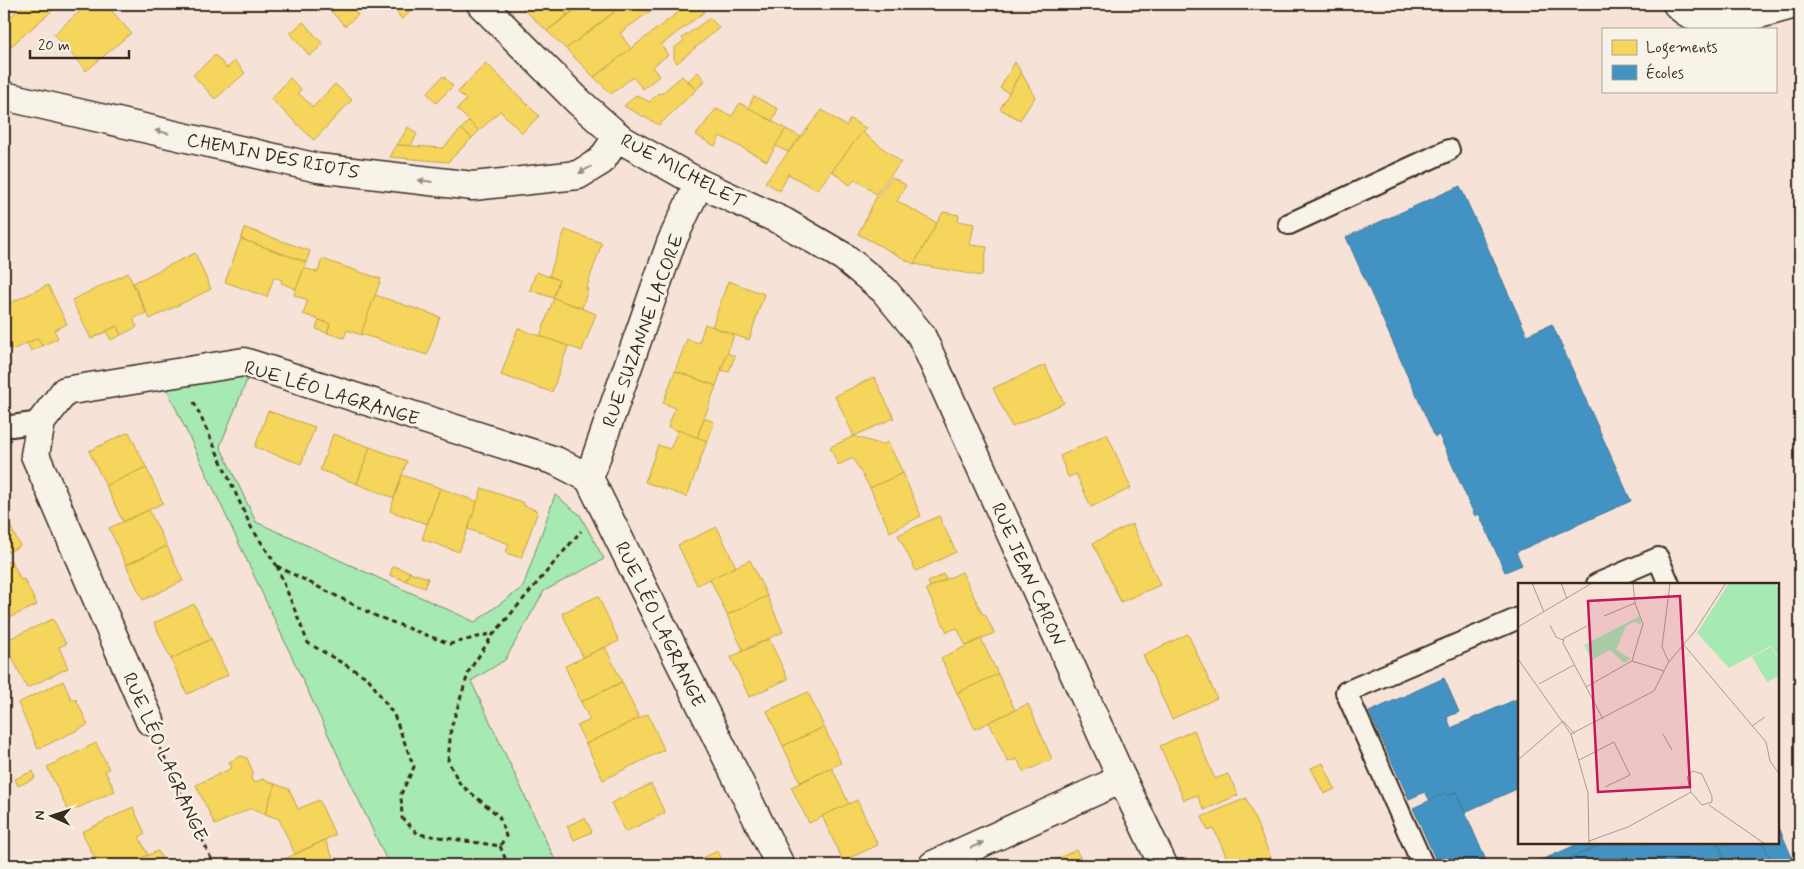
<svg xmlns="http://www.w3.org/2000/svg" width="1804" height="869" font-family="Mynerve,sans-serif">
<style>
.green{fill:#a6e9b3;stroke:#708a68}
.homes{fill:#f6d55c;stroke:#bea249}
.schools{fill:#4393c3;stroke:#417492}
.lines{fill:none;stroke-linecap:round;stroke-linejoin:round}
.lane-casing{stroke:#3b2a1e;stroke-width:24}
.street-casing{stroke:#3b2a1e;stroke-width:31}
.path{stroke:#3b2a1e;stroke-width:3;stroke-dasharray:5 4;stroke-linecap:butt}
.lane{stroke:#f7f3e8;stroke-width:20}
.street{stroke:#f7f3e8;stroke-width:28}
.oneway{fill:#998e83}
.labels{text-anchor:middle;stroke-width:5;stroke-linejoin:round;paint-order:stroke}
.street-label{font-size:19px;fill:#3b2a1e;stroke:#f7f3e8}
.inset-road{fill:none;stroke:#ac988e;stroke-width:1}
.view{fill:#c2185b;fill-opacity:0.15;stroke:#c2185b;stroke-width:2.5}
.inset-edge{fill:none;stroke:#3b2a1e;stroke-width:2.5}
</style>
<rect width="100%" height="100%" fill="#f7e2d8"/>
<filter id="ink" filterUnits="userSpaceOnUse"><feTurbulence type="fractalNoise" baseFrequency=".02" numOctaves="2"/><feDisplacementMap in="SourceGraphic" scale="10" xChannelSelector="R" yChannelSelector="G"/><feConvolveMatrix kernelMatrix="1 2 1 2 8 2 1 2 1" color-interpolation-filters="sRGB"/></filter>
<g filter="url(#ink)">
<!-- green -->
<path class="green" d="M249,375L220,446L256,522L475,622L523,587L555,495L580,515L604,559L544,591L505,660L471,681L555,860L543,865H389L166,387Z"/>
<!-- homes -->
<g class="homes">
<path d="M25,4H60L4,52V22Z"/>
<path d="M97,4H106L131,33L86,71L54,34L87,5L91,9Z"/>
<path d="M324,4H364L355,12L358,15L345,26Z"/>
<path d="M389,4H419L402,19Z"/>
<path d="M518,4H559L567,15L547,31Z"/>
<path d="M559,4H583L567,15Z"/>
<path d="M583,4L589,11L598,4H609L614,12L566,49L547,31Z"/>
<path d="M625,4H660L620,33L631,49L594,77L566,49Z"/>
<path d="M689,4H698L704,12L661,45L668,55L652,67L659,76L643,89L633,77L611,94L594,77Z"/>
<path d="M710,18L719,28L677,63L674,59V48L684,41L682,38Z"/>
<path d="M303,22L323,44L310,56L290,33Z"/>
<path d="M215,55L227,68L235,61L245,73L215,99L193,75Z"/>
<path d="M1015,62L1021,72L1009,93L1000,88Z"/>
<path d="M486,63L539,116L522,133L500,111L479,131L457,109L466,100L458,92Z"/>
<path d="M698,72L705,81L696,90L688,81Z"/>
<path d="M1021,72L1035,97L1020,120L1000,109Z"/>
<path d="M443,76L453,86L436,103L427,93Z"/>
<path d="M682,76L696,90L659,125L624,106L636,95L650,102L658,93L661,94Z"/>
<path d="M290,78L301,89L298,93L313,107L335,84L352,100L314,140L271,99Z"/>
<path d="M754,96L778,109L772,121L748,108Z"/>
<path d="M740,103L786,129L767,161L720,136L715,146L696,135L716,109L732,116Z"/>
<path d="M822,110L846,126L850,119L866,128L817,190L788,174L780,191L765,182Z"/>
<path d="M469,121L479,131L472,138L461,129Z"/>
<path d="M408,127L417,134L411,146L397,145Z"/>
<path d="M461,129L472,138L448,162L390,157L397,145L443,148Z"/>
<path d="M786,129L801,137L788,152L775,146Z"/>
<path d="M862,132L901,162L876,194L855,179L850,185L832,171Z"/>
<path d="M892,177L906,185L897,201L937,223L914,264L858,234L877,196Z"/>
<path d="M943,212L959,215L958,221L974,224L970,245L987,247L982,276L914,264Z"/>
<path d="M245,228L310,251L306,262L241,239Z"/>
<path d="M565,230L602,243L586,289H588L582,308L553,298L559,280L549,276Z"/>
<path d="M241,239L306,262L296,289L281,283L282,280L274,277L267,297L225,282Z"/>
<path d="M195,253L211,289L150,319L133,283Z"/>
<path d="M322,259L381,279L361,335L347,330L344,338L327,333L330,324L303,314L308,300L294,295L296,289L304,268L318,272Z"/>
<path d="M536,272L559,280L553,298L530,290Z"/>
<path d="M128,273L146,313L133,319L137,327L121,335L117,326L91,339L72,300Z"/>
<path d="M728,281L764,294L749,340L712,327Z"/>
<path d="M48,285L67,324L54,330L58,338L42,346L38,338L12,350L4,334V306Z"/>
<path d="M375,295L440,317L427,355L361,334Z"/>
<path d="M554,298L596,314L582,351L540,336Z"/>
<path d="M319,320L330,324L327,333L316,329Z"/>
<path d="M705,324L734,335L716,386L675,371L687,339L699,343Z"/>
<path d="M117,326L121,335L111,340L106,331Z"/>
<path d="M518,328L568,346L552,392L501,375Z"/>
<path d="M38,338L42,346L31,351L27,343Z"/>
<path d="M727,353L735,356L729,372L721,370Z"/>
<path d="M1045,365L1064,403L1012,427L993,388Z"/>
<path d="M675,371L716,386L697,438L668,427L675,408L663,403Z"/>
<path d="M874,377L894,418L854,436L835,396Z"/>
<path d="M268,411L315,427L301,464L255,447Z"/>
<path d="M704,418L714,422L708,441L697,438Z"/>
<path d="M678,430L707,441L687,497L645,482L658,445L670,449Z"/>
<path d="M129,432L146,467L106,486L89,451Z"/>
<path d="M333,434L370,447L357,484L320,470Z"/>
<path d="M1107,434L1131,488L1091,507L1076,474L1068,477L1060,456Z"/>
<path d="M854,436L882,445L888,442L903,473L870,488L853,458L838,465L830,447Z"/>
<path d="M370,447L407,461L394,498L357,484Z"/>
<path d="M146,467L163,503L123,522L106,486Z"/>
<path d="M903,473L921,516L890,532L870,488Z"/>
<path d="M402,475L440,488L427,524L390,511Z"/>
<path d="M440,488L478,502L459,552L422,539Z"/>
<path d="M482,488L524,503L523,505L538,511L521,558L506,553L509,544L468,529Z"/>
<path d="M149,510L167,546L126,565L109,528Z"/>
<path d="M939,516L956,552L916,571L898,535Z"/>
<path d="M7,519L20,546L4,554V520Z"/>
<path d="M1132,524L1160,585L1121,602L1093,543Z"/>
<path d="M717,527L736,567L697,585L678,545Z"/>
<path d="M167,546L183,581L143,600L126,565Z"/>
<path d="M11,560L21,580L24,579L37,605L4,620V564Z"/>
<path d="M750,560L767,596L727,615L710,579Z"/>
<path d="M393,566L410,572L406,581L390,575Z"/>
<path d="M410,572L428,578L425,588L406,581Z"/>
<path d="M962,572L983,615L985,614L994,633L966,646L957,628L947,632L926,589Z"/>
<path d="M944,574L946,579L930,587L928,582Z"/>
<path d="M598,596L619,641L583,657L562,613Z"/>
<path d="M767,596L783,632L743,650L727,615Z"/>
<path d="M194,604L211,639L171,659L154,623Z"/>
<path d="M53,619L66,644L59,647L68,668L27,688L4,641Z"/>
<path d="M1188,634L1217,698L1172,719L1143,655Z"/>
<path d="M211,639L228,675L187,694L171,659Z"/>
<path d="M769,639L788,679L749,697L731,657Z"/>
<path d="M981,639L998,674L957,693L941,658Z"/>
<path d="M605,647L622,682L581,702L565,666Z"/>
<path d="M998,674L1015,710L975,729L957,693Z"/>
<path d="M63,681L72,701L76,699L88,725L38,749L18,703Z"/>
<path d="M622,682L639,718L586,744L577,726L590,720L581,702Z"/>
<path d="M808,692L824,727L783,746L767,711Z"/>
<path d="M1028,704L1052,759L1024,772L1017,759L1008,762L989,722Z"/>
<path d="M648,714L664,750L603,780L586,744Z"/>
<path d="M824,727L841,763L800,782L783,746Z"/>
<path d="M1194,730L1215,779L1228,774L1238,795L1204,810L1197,795L1184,800L1160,746Z"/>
<path d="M96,743L109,769L105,771L115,791L69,812L47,767Z"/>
<path d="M241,756L247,758L253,772L251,778L254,783L262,779L275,784L265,814L251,808L215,825L196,785L232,768L229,762Z"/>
<path d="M1323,763L1335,789L1324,794L1311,768Z"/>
<path d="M832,768L849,804L809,823L791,787Z"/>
<path d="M33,771L35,778L18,786L15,779Z"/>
<path d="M275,784L289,789L298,809L319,800L335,835L295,854L279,819L265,814Z"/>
<path d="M651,784L665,813L625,832L611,803Z"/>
<path d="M1246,798L1271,858L1252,865H1230L1214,829L1208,831L1202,817Z"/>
<path d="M857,800L878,845L843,861L822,816Z"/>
<path d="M133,807L145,834L139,837L148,855L127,865H98L82,832Z"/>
<path d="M585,818L592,832L574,840L567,826Z"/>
<path d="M325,840L336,865H288L285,859Z"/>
<path d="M1076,850L1084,865H1044Z"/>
<path d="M158,851L165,865H127L148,855Z"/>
<path d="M718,851L724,865H687Z"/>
</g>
<!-- schools -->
<g class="schools">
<path d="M1460,186L1527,335L1552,324L1631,501L1516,552L1522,565L1505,572L1479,514L1475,516L1439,435L1435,437L1346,237Z"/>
<path d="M1444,678L1459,712L1447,717L1451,728L1519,698V788L1465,812L1456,792L1447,796L1446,793L1430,801L1425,792L1409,799L1369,712Z"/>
<path d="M1456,792L1465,812L1488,865H1438L1413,808L1446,793L1447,796Z"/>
<path d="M1778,825L1793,860L1773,864L1763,843H1778Z"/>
<path d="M1580,843H1605L1555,865L1551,856Z"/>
<path d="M1605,843H1718L1727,865H1555Z"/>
<path d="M1718,843H1763L1773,864L1727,865Z"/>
<path d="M1551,856L1555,865H1528Z"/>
</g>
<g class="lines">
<defs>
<g id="lane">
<path d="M1289,224L1449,150"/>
<path d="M4,427L41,422"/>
<path d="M1597,584L1658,558L1669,584"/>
<path d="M1423,865L1346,692L1519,618"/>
</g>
<g id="street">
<path d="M481,4L579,102L622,140L699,183L784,222L844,257L884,290L921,335L1122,779L1163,865"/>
<path d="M1677,4C1706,36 1761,13 1795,4"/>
<path d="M4,96L318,168L473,186L578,175L601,161L618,136"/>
<path d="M589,478L671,243L699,183"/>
<path d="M150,721L35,455L41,422L65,391L244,362L556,461L589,478L780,865"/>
<path d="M933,865L1122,779"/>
</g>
</defs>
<!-- lane casing -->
<use href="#lane" class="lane-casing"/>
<!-- street casing -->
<use href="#street" class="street-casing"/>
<!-- path -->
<g class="path">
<path d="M194,402L251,527L277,566"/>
<path d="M277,566L376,616L450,644L494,633L469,671L451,728L448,761L460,784L499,816L506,836L500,846L418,834L402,818L401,794L414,767L394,715L368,678L308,643Z"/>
<path d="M493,635L581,531"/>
<path d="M160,748L214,865"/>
<path d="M500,846L508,865"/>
</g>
<!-- lane -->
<use href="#lane" class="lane"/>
<!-- street -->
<use href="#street" class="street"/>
</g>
<!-- one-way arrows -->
<defs><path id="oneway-solid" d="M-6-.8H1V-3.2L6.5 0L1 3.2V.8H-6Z" transform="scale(1.25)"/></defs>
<g class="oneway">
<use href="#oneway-solid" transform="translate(162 132) rotate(-167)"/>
<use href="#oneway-solid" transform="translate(585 170) rotate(151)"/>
<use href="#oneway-solid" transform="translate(425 181) rotate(-173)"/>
<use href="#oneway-solid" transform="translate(977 845) rotate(-25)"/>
</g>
</g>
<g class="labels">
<!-- street labels -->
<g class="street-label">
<text transform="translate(273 155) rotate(11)" y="7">CHEMIN DES RIOTS</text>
<text transform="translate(683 170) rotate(28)" y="7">RUE MICHELET</text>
<text transform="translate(642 330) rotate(-70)" y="7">RUE SUZANNE LACORE</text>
<text transform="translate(332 392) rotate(17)" y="7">RUE LÉO LAGRANGE</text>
<text transform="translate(1029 574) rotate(66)" y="7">RUE JEAN CARON</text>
<text transform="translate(661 624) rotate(64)" y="7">RUE LÉO LAGRANGE</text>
<text transform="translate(166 756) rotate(66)" y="7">RUE LÉO LAGRANGE</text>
</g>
</g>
<!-- overview -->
<g transform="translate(1518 583)">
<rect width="261" height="261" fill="#f7e2d8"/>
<path d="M211,0H257L261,7V75L253,63L211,85L179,50ZM122,33L123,42L116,39L108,43L98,67L112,75L110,78L106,80L92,67L74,77L66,62ZM253,64L261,77V93L249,99L234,74Z" fill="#a6e9b3"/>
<path class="inset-road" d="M14,0L26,29M43,0L49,16M115,1L117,20M32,42L38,54L45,57M69,43L46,55L45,60L85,136M0,44L74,0M166,62L248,159L252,178L262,192M0,76L53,151L70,210L71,261M114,78L146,88M151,79L144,64L152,0M21,101L56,82M68,104L114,78L125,41L117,20L86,33M45,138L57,151M234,143L247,134M53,151L136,108L150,80L177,48L208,0M145,151L154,167M0,177L45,138M61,177L96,159L112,192L87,204M191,222L247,261M71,258L110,244L173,209L169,194L175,188L184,191L194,213V219L184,222L173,209"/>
<path class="view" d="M162,13L172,204L80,209L70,18Z"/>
<rect width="261" height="261" class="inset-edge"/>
</g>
<!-- margin -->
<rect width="1804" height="869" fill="none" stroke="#f7f3e8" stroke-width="20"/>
<rect x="10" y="10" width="1784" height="849" fill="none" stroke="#3b2a1e" stroke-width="2" filter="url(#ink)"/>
<!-- legend -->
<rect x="1602" y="28" width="175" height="65" fill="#f7f3e8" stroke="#aca397"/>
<rect x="1612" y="40" width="25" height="15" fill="#f6d55c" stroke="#aca397"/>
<text x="1646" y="52" font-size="15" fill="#3b2a1e">Logements</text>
<rect x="1612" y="65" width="25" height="15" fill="#4393c3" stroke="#aca397"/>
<text x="1646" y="78" font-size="15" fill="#3b2a1e">Écoles</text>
<!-- north arrow -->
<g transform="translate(52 816) rotate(273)" stroke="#f7f3e8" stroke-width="4" paint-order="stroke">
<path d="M0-4L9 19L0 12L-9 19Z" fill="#3b2a1e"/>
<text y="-8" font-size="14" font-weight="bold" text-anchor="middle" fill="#3b2a1e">N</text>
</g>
<!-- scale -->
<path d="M30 50v8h99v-8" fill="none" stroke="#3b2a1e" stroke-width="2.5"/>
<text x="38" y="50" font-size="15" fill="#3b2a1e" stroke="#f7f3e8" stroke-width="4" paint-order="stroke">20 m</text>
</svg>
